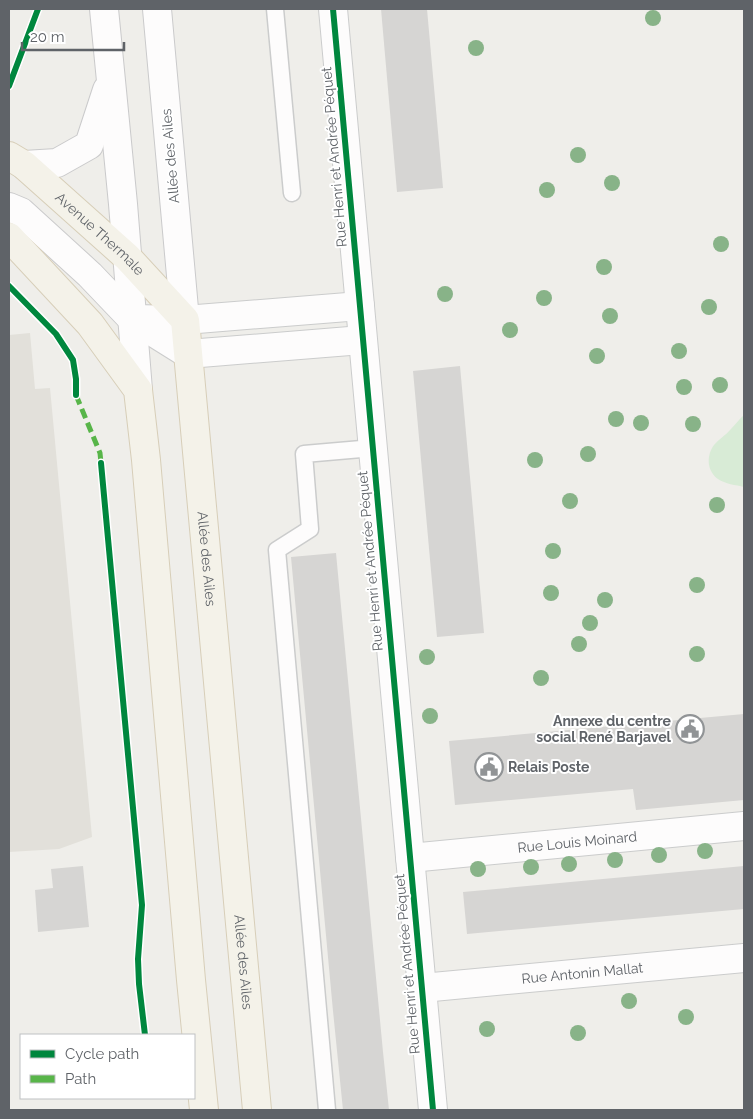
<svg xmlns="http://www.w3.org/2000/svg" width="753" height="1119" font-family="Raleway,sans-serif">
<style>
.education{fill:#e2e0da}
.green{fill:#d8ebd6}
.building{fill:#d6d5d3}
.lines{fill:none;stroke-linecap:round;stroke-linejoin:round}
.lane-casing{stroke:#cbcccc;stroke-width:19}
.street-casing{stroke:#cbcccc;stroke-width:30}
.secondary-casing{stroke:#cacacb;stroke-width:30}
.primary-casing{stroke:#d7ceb8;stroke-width:30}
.lane{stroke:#fdfcfc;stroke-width:16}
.street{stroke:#fdfcfc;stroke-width:28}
.secondary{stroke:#fdfcfc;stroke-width:28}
.primary{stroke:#f4f2e9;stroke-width:28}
.quiet{stroke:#58b549;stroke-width:5;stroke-dasharray:10 5;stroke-linecap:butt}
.cycleway-casing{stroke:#fff;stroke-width:9}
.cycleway{stroke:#00873e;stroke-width:6}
.tree{fill:#88b388}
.labels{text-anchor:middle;stroke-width:4;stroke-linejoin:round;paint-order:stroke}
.street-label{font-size:14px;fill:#5f6368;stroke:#fff}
.poi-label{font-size:14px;font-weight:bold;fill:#5f6368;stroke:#fff;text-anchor:end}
</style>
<rect width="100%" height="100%" fill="#efeeea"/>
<!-- education -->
<path class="education" d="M30,333L35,389L50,388L92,837L59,849L9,852V335Z"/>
<!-- green -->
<path class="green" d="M744,415V487C736,485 725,484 718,479C707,471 706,456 714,445C719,439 726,435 731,429C736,424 739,419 744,415Z"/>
<!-- building -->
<g class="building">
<path d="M381,9H427L443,188L397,192Z"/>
<path d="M460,366L484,633L437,637L413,371Z"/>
<path d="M336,553L383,1052L389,1110H343L333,1011L291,557Z"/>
<path d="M744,714V800L636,810L633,789L455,805L449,741Z"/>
<path d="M83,866L89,927L38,932L35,890L53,888L51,869Z"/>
<path d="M744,866V909L467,934L463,892Z"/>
</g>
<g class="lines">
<defs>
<g id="lane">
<path d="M275,9L292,193"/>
<path d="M327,1110L277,550L310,529L304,454L373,448"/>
</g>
<g id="street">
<path d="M333,9L433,1110"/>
<path d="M132,319L188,354L362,340"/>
<path d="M185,320L360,306"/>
<path id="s1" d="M410,858L744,826"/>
<path id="s2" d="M422,988L744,958"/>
</g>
<g id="secondary">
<path d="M104,9L123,204L138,390"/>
<path d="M24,165L57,163L89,145L107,90"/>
<path d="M9,207L21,212L90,275L132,319L185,320L157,9"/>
</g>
<g id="primary">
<path id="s3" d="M9,156L24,165L127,257L185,320L257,1110"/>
<path d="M9,237L90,324L138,390L146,460L191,980L204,1110"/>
</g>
</defs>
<!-- lane casing -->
<use href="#lane" class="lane-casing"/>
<!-- street casing -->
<use href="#street" class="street-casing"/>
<!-- secondary casing -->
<use href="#secondary" class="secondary-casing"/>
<!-- primary casing -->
<use href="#primary" class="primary-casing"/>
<!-- lane -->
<use href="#lane" class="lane"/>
<!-- street -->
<use href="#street" class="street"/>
<!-- secondary -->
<use href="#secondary" class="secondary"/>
<!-- primary -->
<use href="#primary" class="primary"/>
<!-- quiet -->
<path class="quiet" d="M76,395L100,453L101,463"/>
<defs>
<g id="cycleway">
<path d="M333,9L433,1110"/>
<path d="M9,86L38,9"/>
<path d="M9,286L56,334L73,360L76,379V395"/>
<path d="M101,463L142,905L138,959L139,984L145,1035"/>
</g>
</defs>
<!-- cycleway casing -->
<use href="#cycleway" class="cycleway-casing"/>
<!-- cycleway -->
<use href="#cycleway" class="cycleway"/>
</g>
<!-- trees -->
<g class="tree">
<circle cx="653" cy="18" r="8"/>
<circle cx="476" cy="48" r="8"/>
<circle cx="578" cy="155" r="8"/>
<circle cx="612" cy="183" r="8"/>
<circle cx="547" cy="190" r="8"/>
<circle cx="721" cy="244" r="8"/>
<circle cx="604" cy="267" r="8"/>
<circle cx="445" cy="294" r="8"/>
<circle cx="544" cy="298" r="8"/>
<circle cx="709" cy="307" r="8"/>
<circle cx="610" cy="316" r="8"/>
<circle cx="510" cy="330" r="8"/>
<circle cx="679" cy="351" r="8"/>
<circle cx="597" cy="356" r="8"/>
<circle cx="720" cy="385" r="8"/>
<circle cx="684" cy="387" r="8"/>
<circle cx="616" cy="419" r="8"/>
<circle cx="641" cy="423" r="8"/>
<circle cx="693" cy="424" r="8"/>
<circle cx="588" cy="454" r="8"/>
<circle cx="535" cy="460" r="8"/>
<circle cx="570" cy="501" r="8"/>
<circle cx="717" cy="505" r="8"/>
<circle cx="553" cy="551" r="8"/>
<circle cx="697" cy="585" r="8"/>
<circle cx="551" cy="593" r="8"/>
<circle cx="605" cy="600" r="8"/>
<circle cx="590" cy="623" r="8"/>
<circle cx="579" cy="644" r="8"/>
<circle cx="697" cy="654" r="8"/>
<circle cx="427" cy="657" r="8"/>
<circle cx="541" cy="678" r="8"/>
<circle cx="430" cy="716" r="8"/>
<circle cx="705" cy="851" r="8"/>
<circle cx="659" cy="855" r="8"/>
<circle cx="615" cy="860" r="8"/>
<circle cx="569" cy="864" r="8"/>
<circle cx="531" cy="867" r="8"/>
<circle cx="478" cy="869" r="8"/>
<circle cx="629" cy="1001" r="8"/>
<circle cx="686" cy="1017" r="8"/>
<circle cx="487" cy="1029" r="8"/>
<circle cx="578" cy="1033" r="8"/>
</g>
<!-- icons -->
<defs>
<symbol id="civic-ring" viewBox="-11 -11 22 22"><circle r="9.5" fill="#fff" stroke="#919496" stroke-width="1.5"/><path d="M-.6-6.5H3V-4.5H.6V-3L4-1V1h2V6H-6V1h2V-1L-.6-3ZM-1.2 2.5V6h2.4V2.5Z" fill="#919496"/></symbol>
</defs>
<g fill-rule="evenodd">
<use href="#civic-ring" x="674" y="713" width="32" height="32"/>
<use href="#civic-ring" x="473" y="751" width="32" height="32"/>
</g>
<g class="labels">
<!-- street labels -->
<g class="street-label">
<text transform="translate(170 156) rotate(-95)" y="5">Allée des Ailes</text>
<text transform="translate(334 157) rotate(-95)" y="5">Rue Henri et Andrée Péquet</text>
<text dy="5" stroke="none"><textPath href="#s3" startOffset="120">Avenue Thermale</textPath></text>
<text dy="5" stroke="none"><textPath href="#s3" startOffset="481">Allée des Ailes</textPath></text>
<text transform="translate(370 561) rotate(-95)" y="5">Rue Henri et Andrée Péquet</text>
<text dy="5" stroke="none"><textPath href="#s1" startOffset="168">Rue Louis Moinard</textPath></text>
<text dy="5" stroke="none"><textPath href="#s3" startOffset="886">Allée des Ailes</textPath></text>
<text transform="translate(407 964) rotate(-95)" y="5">Rue Henri et Andrée Péquet</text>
<text dy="5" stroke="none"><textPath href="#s2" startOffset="161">Rue Antonin Mallat</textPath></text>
</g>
<!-- poi labels -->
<g class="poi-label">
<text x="671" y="726">Annexe du centre<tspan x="671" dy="16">social René Barjavel</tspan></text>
<text x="508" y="772" text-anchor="start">Relais Poste</text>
</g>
</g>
<!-- border -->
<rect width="753" height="1119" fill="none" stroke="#5f6368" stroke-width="20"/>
<!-- legend -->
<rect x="20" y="1034" width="175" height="65" fill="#ffffff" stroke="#bfc1c3"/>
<rect x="30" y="1050" width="25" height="8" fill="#00873e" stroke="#bfc1c3"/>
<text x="65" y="1059" font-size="15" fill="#5f6368">Cycle path</text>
<rect x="30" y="1075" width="25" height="8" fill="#58b549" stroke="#bfc1c3"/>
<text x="65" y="1084" font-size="15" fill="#5f6368">Path</text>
<!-- scale -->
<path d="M22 42v8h102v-8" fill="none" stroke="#5f6368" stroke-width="2.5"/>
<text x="30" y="42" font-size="15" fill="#5f6368" stroke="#ffffff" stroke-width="4" paint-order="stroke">20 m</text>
</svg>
